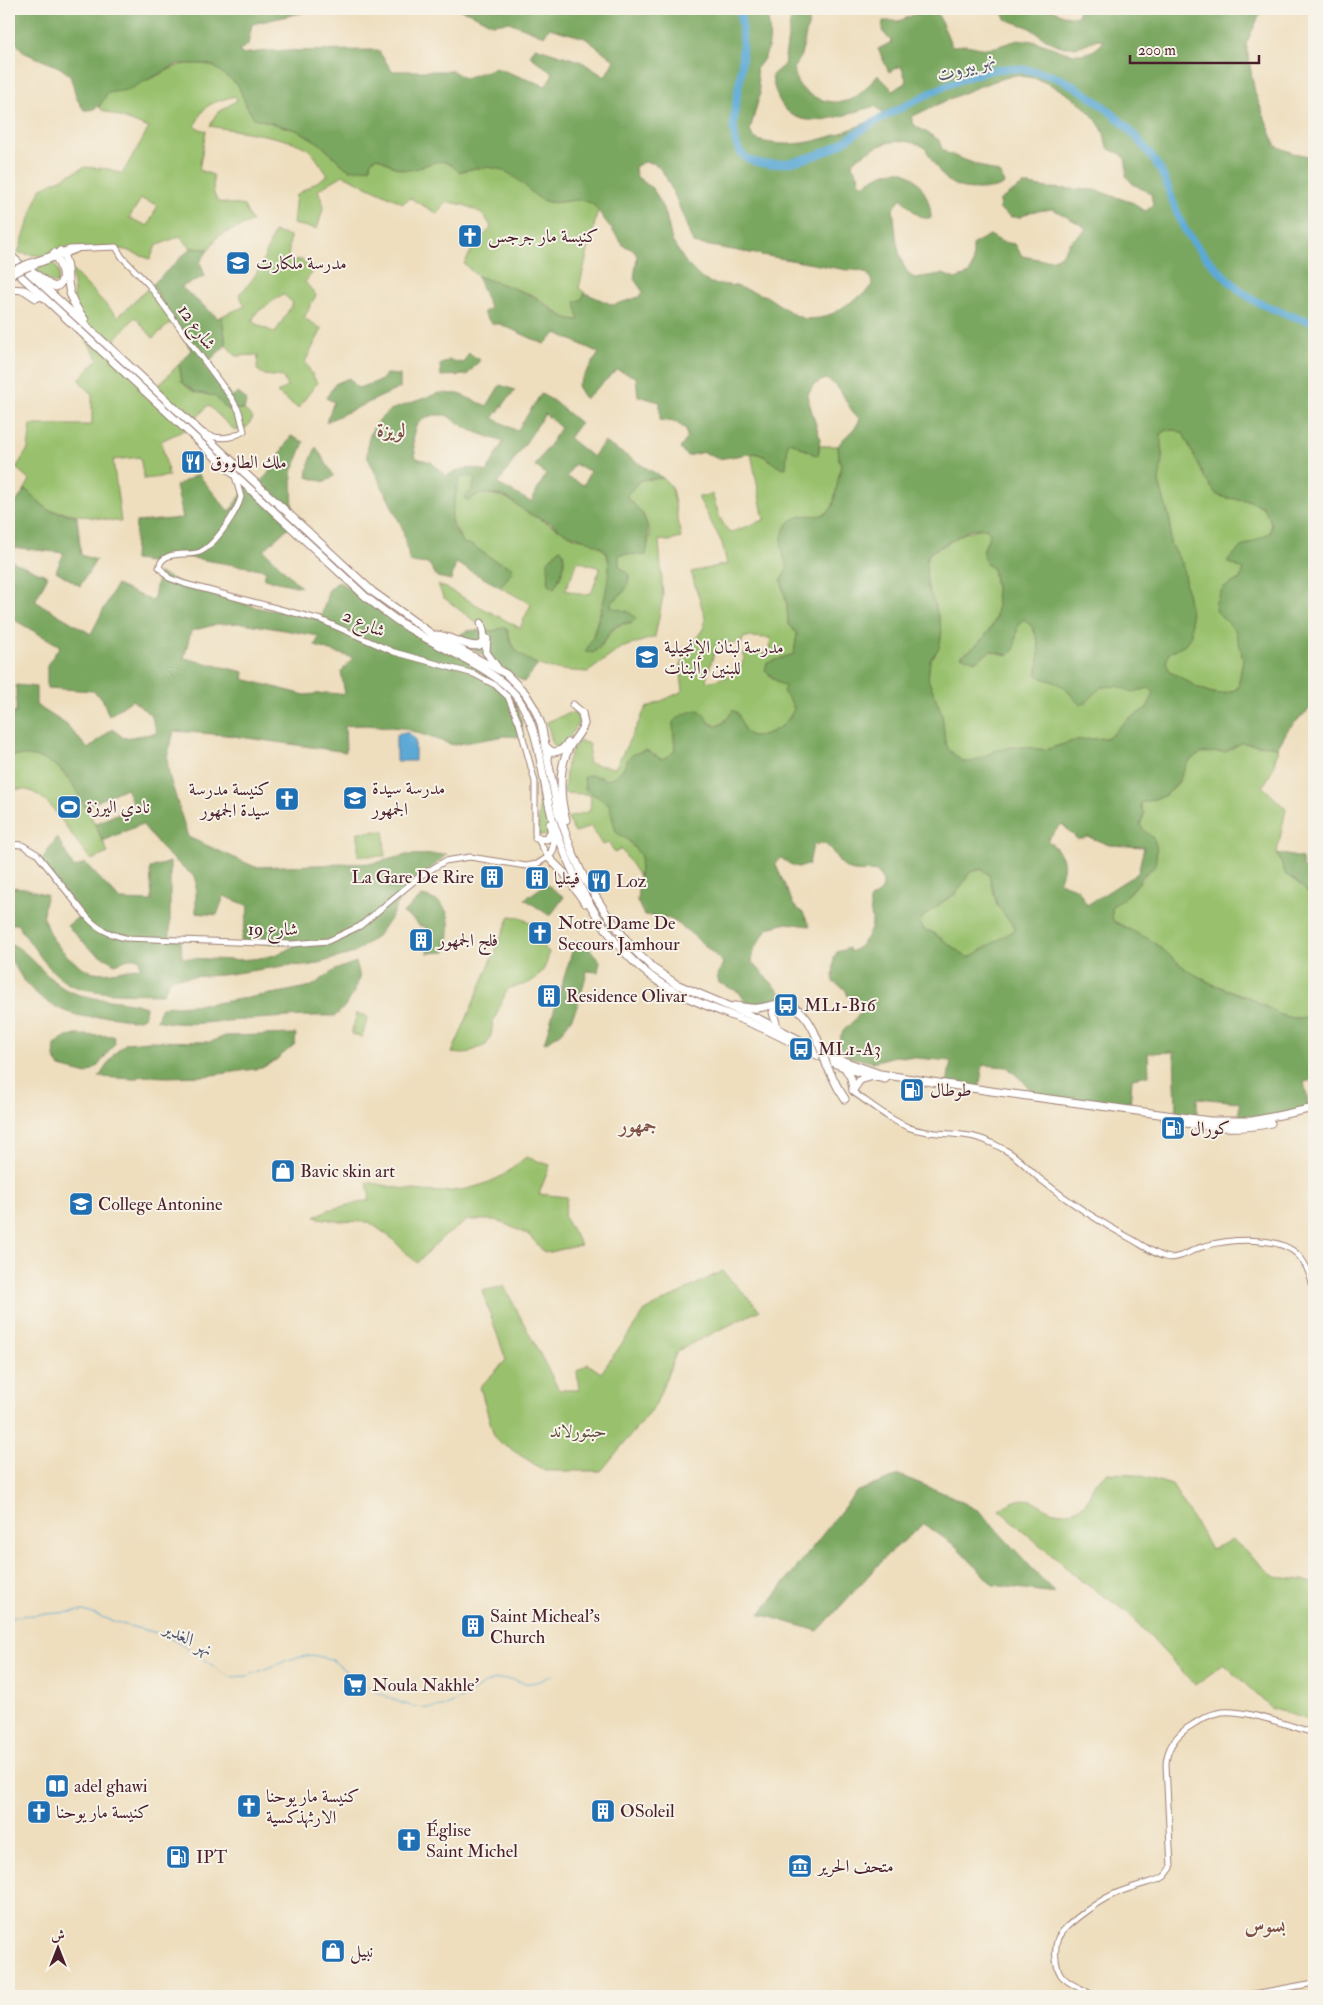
<svg xmlns="http://www.w3.org/2000/svg" width="1323" height="2005" font-family="'IM FELL Double Pica',Amiri,serif">
<style>
.green{fill:#99c16d;stroke:#72704c;fill-rule:evenodd}
.forest{fill:#7aa760;stroke:#626346;fill-rule:evenodd}
.water{fill:#5ca9d5;stroke:#536480}
.lines{fill:none;stroke-linecap:round;stroke-linejoin:round}
.stream{stroke:#5ca9d5;stroke-width:1}
.river{stroke:#5ca9d5;stroke-width:8}
.secondary-casing{stroke:#9c7e74;stroke-width:7}
.highway-casing{stroke:#9c7e74;stroke-width:9}
.secondary{stroke:#fff;stroke-width:5}
.highway{stroke:#fff;stroke-width:7}
.secondary-bridge-casing{stroke:#9c7e74;stroke-width:7;stroke-linecap:butt}
.highway-bridge-casing{stroke:#9c7e74;stroke-width:9;stroke-linecap:butt}
.secondary-bridge{stroke:#fff;stroke-width:5}
.highway-bridge{stroke:#fff;stroke-width:7}
.labels{text-anchor:middle;stroke-width:4;stroke-linejoin:round;paint-order:stroke}
.poi-label{font-size:18px;fill:#4a1f2b;stroke:#f7f3e8;text-anchor:start}
.street-label{font-size:18px;fill:#4a1f2b;stroke:#f7f3e8}
.park-label{font-size:18px;fill:#62503f;stroke:#f7f3e8}
.water-label{font-size:19px;font-style:italic;fill:#51566f;stroke:#f7f3e8}
.quarter-label{font-size:20px;font-weight:bold;fill:#7d4f45;stroke:#f7f3e8}
</style>
<rect width="100%" height="100%" fill="#f7f3e8"/>
<filter id="ink" filterUnits="userSpaceOnUse"><feTurbulence type="fractalNoise" baseFrequency=".02" numOctaves="2"/><feDisplacementMap in="SourceGraphic" scale="10" xChannelSelector="R" yChannelSelector="G"/><feConvolveMatrix kernelMatrix="1 2 1 2 8 2 1 2 1" color-interpolation-filters="sRGB"/></filter>
<filter id="wash" filterUnits="userSpaceOnUse"><feTurbulence type="fractalNoise" baseFrequency=".0096" numOctaves="4" result="noise"/><feDisplacementMap in="SourceGraphic" scale="20" xChannelSelector="R" yChannelSelector="G"/><feGaussianBlur stdDeviation="1.12" result="paint"/><feColorMatrix in="noise" values="0 0 0 0 0 0 0 0 0 0 0 0 0 0 0 0 0 1.4 0 .05"/><feComposite in="paint" operator="in"/></filter>
<g filter="url(#wash)">
<rect width="100%" height="100%" fill="#eedebe"/>
<!-- green -->
<g class="green">
<path d="M192,63L205,64L219,69L238,85L247,107L254,118L299,131L319,143L345,167L350,170L377,157C385,160 392,168 401,169C424,173 437,148 459,172C490,163 506,166 529,189C533,194 541,201 548,202C566,206 583,190 598,210L579,288L585,293L582,299L579,320L565,318L533,295L477,276L464,264L474,246L491,228C485,209 462,203 445,202L438,214L410,198L403,203L343,175L318,190L324,206L317,229L293,224L296,195L328,175C322,168 316,156 309,150C291,136 234,131 210,126L216,114L237,100L235,96C212,103 203,103 195,127L206,131L199,170L213,175C214,184 211,195 219,202L244,206L252,222L218,236L209,249L191,248L180,236L156,246L150,259L126,250L101,247L41,256L18,253L40,189L85,167L109,169L122,174L149,128L102,110L99,107L107,93C123,90 137,85 152,78C167,72 173,65 192,63ZM141,199L158,205L148,226L129,218Z"/>
<path d="M274,232L290,236L288,260H302L315,269L305,282L316,295L304,318L322,329L305,362L317,383L298,408L277,393L287,387L283,377L265,375L257,370L258,355L236,356L226,345L222,316L245,306L239,294C258,278 266,255 274,232ZM283,294L293,303L275,333L252,322L256,313Z"/>
<path d="M51,263C59,265 61,276 57,283H52L34,269Z"/>
<path d="M72,270L118,317L153,284L173,321L153,338L135,317L111,344L158,386L179,364L182,382L188,388L195,392L214,396L228,410L244,409L253,418L247,427L235,431L208,405L187,429L161,441L169,476L144,479L140,457L113,460L121,522L48,510L25,489L30,480L16,468L28,449L31,425H92V395L79,380L98,359L76,324Z"/>
<path d="M1167,430H1176L1183,433L1202,472L1226,498C1249,498 1275,504 1270,533L1240,548L1227,562L1244,570L1240,579L1223,588L1215,604L1217,612L1235,630L1241,649L1243,659L1238,688C1211,704 1193,681 1169,672L1166,662L1169,653L1185,644L1191,615L1182,563L1170,544V521L1159,482L1160,435Z"/>
<path d="M788,442L793,443L815,455L819,452V446H838L839,460L841,465L833,506C827,515 820,517 810,516L785,562L788,568L781,580L787,605L788,623L797,634L794,654L781,658L769,675L779,683L785,686C787,698 791,699 794,710C791,715 787,722 782,726C775,731 755,740 747,734C743,730 740,718 737,712L733,711C717,732 715,728 698,710L682,715L673,722L675,750L669,756L661,759L646,750C622,756 631,762 617,775C613,778 610,778 606,780L599,776L584,786L585,789L609,804L616,832L628,840L641,856L639,876L621,849L615,853L609,843L602,845L591,826L575,833L567,818L590,811L591,796L587,794L564,793L567,762L573,749L579,741L590,744L588,763L615,768L646,708L683,691L680,666L704,627L705,617L691,572L727,564L722,543L698,497L712,494L720,518L729,533L764,520L751,453C765,453 771,464 783,468ZM744,637L771,638L768,654L744,653C745,674 725,677 709,682L706,679L718,641L741,644Z"/>
<path d="M464,475L472,476L475,479L469,500L474,496L483,493L505,497L532,515L576,538L592,541L606,552C614,573 605,597 598,618C594,630 593,641 586,652L600,648C610,634 612,624 632,623L629,612L611,608V603C622,592 628,592 629,575L619,566V554L646,555L650,533L643,514L626,496L640,480L663,478L671,486L673,493L681,538L669,541L659,540L663,596L655,637L621,648L588,672C557,670 515,669 508,631L501,628L494,631L486,630L443,597L438,584L520,628L531,604L500,587L513,571C508,565 502,565 496,561C485,554 476,547 463,543L451,520L458,481L461,477ZM555,552L564,562L560,578L554,588L548,581ZM578,561L600,568L592,592L585,595L565,590Z"/>
<path d="M987,528L990,534L984,548L987,564L993,569C995,580 999,609 995,619C990,633 974,650 961,656H984L990,651L1008,655L1015,642L1018,624L1023,618C1040,630 1042,656 1036,674C1044,680 1051,680 1059,684C1066,688 1070,694 1075,699L1095,692L1101,687L1117,686L1142,690L1149,687L1154,693L1147,708L1125,721L1113,734L1106,738L1077,740L1045,750L1018,747L995,751L972,762H963L949,750L945,742L942,714L928,679L930,660C963,627 909,582 929,555C932,550 940,548 945,545C961,535 967,530 987,528Z"/>
<path d="M569,713L576,714L579,723L562,748H556L552,742L547,722Z"/>
<path d="M1241,743L1278,747L1273,769L1263,787L1286,809L1277,853L1286,875C1298,880 1303,891 1314,896V1018H1292L1281,1015L1250,998L1212,984L1187,970L1154,943L1112,920V906C1122,902 1130,891 1138,884C1144,879 1142,875 1152,869L1157,852L1156,846L1152,838L1144,831L1140,825L1144,816L1141,808V803C1154,799 1170,796 1178,783C1182,775 1183,766 1190,759C1204,748 1214,755 1228,751C1233,749 1236,745 1241,743Z"/>
<path d="M20,755C28,756 39,756 47,760C73,773 96,826 108,853L91,860C86,853 80,846 74,838C60,819 40,780 9,791V756Z"/>
<path d="M537,777L549,826L548,836L539,835L538,833L539,799Z"/>
<path d="M384,831L385,856H358V832Z"/>
<path d="M982,869L989,875L997,905L1016,929L968,959L933,932L924,930L920,923L921,919L941,903L957,893L970,872Z"/>
<path d="M510,916L518,917L534,924L536,940L549,952C547,968 539,980 523,985C517,987 512,986 507,990L493,1022L491,1035L486,1045L464,1054L452,1053Z"/>
<path d="M357,1013L368,1017L362,1037L351,1034Z"/>
<path d="M526,1157L550,1165L539,1194L567,1197L564,1217L581,1245L545,1253L529,1235L496,1220H468L442,1238L417,1263L390,1237L369,1222L335,1221L315,1217L327,1210L370,1200L367,1182C414,1191 453,1200 498,1178C508,1173 517,1164 526,1157Z"/>
<path d="M722,1271L760,1310L677,1351L655,1406L601,1471H545L495,1439L480,1387L506,1360L482,1291L504,1286L559,1390H579L577,1371L588,1364L601,1373L645,1311Z"/>
<path d="M1107,1473L1135,1474L1172,1485L1211,1549L1233,1540L1275,1577L1303,1580L1314,1584V1722L1271,1708L1224,1664L1195,1685L1126,1611L1083,1582L999,1510C1037,1482 1038,1518 1067,1512C1073,1511 1080,1507 1085,1504L1095,1483Z"/>
</g>
<!-- forest -->
<g class="forest">
<path d="M9,9H319L252,24L248,45L239,50L241,54L266,51L378,50L392,71H453L464,78L496,68L546,86L553,73L530,56L535,47L582,62L605,77L614,60L585,38L549,28L544,36L509,22L492,24L473,14L458,9H766C771,32 773,51 756,69L760,94L750,130C753,141 761,141 771,143C812,149 848,130 885,115L875,106C831,119 781,141 772,75L784,65L790,23L795,9H812L801,55L794,68C795,72 795,80 798,83C808,100 840,108 855,97C864,92 871,82 878,75L893,90L907,82L901,66L889,72L878,49L892,42L882,31L883,21H899L927,9L938,14L952,46C958,46 965,44 971,46C979,47 980,49 990,48C1000,47 1010,41 1020,40C1049,38 1079,72 1104,41L1097,39L1078,47H1063L1049,41L1028,27L1005,19L1003,9H1051L1063,15L1077,17L1079,9H1260L1261,12L1246,44L1255,93L1276,146L1293,153L1314,157V705L1289,728L1278,747L1241,743L1225,752L1201,753L1188,762L1177,784L1169,792L1164,796L1141,803V808L1144,812L1140,825C1144,831 1147,833 1152,837C1159,845 1156,857 1155,866L1142,876L1138,884L1120,901L1112,906V920L1116,923L1151,940L1187,970L1212,984L1250,998L1281,1015L1292,1018H1314V1080L1304,1082L1309,1108L1240,1123L1239,1102L1197,1098V1114L1176,1112L1174,1052L1148,1053L1149,1075L1132,1078L1130,1107L1036,1097L1024,1082L1007,1067L983,1065L979,1089L947,1084L951,1061L895,1056L873,1062L849,1057L839,1046C840,1024 854,1027 861,1010L848,996L845,989L833,982L834,958L837,952L849,948L850,952C862,947 873,932 872,919C871,912 869,907 870,899C884,891 887,886 878,872C868,870 855,874 846,868C837,862 834,850 825,844L813,845L809,864C797,871 790,864 781,858L775,863L794,906L803,913L810,926L787,923L768,928L754,949L752,962L783,995L767,1002L747,1004L739,992L719,983L717,976L723,963C711,951 682,923 667,918C660,916 651,916 644,915L637,901L641,856L628,840L616,832L609,804L585,789L584,777C592,772 599,778 606,780C610,778 613,778 617,775C631,762 622,756 646,750L661,759L669,756L675,750L673,722C677,718 696,706 702,712C705,714 706,719 709,722C719,733 728,718 733,710C743,715 740,728 748,734C756,740 775,731 782,726C787,722 791,715 794,709L792,703L783,692L785,686L779,683L765,670L767,663L794,654L797,634L788,623L787,605L781,580L788,568C779,550 776,522 802,516C816,513 823,521 833,506L841,465L839,460L838,446C844,436 856,430 860,419C845,408 845,386 825,379L813,385L807,396L820,438L818,456L793,443L788,442L786,468L777,466L764,456L755,453L718,459L704,452L687,456L680,449L687,438L686,429L675,422L660,420V402L638,396L636,377L617,370L585,399L577,386L599,353L557,333L544,344L500,324H492L483,313L490,308L477,276C495,282 513,287 530,295C547,302 559,321 579,320L575,302L582,299L585,293L613,305L639,297L643,292L634,279L637,257L635,251L623,245L594,205C579,195 565,204 549,202C542,201 534,195 529,190C506,166 490,163 459,172C439,149 427,171 405,170C394,169 387,161 377,157L371,161L370,168L350,170L345,167L319,143L299,131L254,118L247,107L238,85L213,66L205,64H178L128,90L107,93C102,104 97,111 84,110L77,99L70,75L59,67L25,53L9,35ZM1015,75C1024,77 1034,77 1042,81C1066,91 1089,106 1102,129C1105,134 1105,139 1106,144C1112,159 1129,143 1126,176L1133,184L1151,194L1153,205L1146,211L1138,207L1134,203L1095,190L1048,188L1028,185H1023L1000,200L999,209L1011,217H1021L1030,212L1053,209L1083,226L1086,230L1070,242L1062,254L1054,259L1043,260L1022,256L1015,244L1002,242L990,235L973,244V265L969,274L955,279L943,274L914,278C896,267 896,229 893,209L901,198L915,213L924,218H931C931,201 920,176 901,171C891,169 872,178 865,184H860L858,174L852,166L853,161C870,150 891,136 913,143C916,144 922,145 924,147C927,150 930,157 932,160C945,181 952,189 978,189C987,189 996,190 1004,184L1001,174L947,153L942,149L939,140L914,125L911,117C945,101 979,84 1015,75ZM643,162C647,163 652,162 655,164C669,172 686,226 693,243L847,270C859,270 871,270 872,285L865,293L834,313L820,318L805,319L795,315L766,296L736,286L711,283L702,279L686,263L672,241L666,215L656,194L653,189L636,176L635,167ZM1167,430H1176L1183,433L1206,480L1217,495L1226,498L1247,500L1262,506L1272,523L1270,533L1240,548L1227,562L1244,570L1240,579L1223,588L1215,604L1217,612L1235,630L1241,649L1243,659L1238,688C1211,704 1193,682 1170,672L1166,662L1169,653L1185,644L1191,636V615L1182,563L1170,544V521L1159,482L1163,452L1160,435ZM987,528L990,534C984,550 977,557 993,569C996,581 999,609 995,620C989,634 974,650 960,656L976,661L990,651L1008,655L1014,650L1018,625L1024,619C1040,630 1042,656 1036,674C1043,680 1051,680 1059,684C1067,688 1073,698 1080,705L1087,702L1101,687L1117,686L1133,692L1149,688L1154,693L1147,708L1125,721L1113,734L1106,738L1077,740L1045,750L1027,747H1010L995,751L972,762H963L949,750L945,742L942,714L928,679L930,660L939,648L942,631L935,605L927,587L926,561L929,553L971,529ZM1062,824L1077,839L1089,837L1109,845L1144,847L1138,873L1087,905L1078,889L1059,882C1068,862 1063,853 1047,840ZM982,869L989,875L997,905L1016,929L968,958L932,932L924,930L920,923L921,919L941,903L957,893L970,872Z"/>
<path d="M191,248L209,249L200,262L205,276L181,287L218,318L222,316L226,345L204,366L233,397L238,393L247,400L244,409L228,410L214,396L195,392L182,382L179,364L191,350L173,321L153,284Z"/>
<path d="M469,353L480,360L467,375L441,376L440,365L449,360L463,363Z"/>
<path d="M386,374L400,375V388L326,422L334,402L326,398L335,384L349,378L358,388L382,380Z"/>
<path d="M500,385L515,390L493,418L517,431L541,394L552,400L580,423L569,438L593,457L604,442L663,478L640,480L626,496C647,517 651,525 646,555L619,554V566L629,575C629,591 622,593 611,603V607L629,612L636,618C632,625 625,622 618,625C607,631 604,646 593,653L585,652C596,636 615,571 607,553C601,543 575,537 564,532C559,529 555,526 551,523C543,519 534,517 526,512C518,507 511,498 501,496C489,493 478,492 468,501L465,499L466,495L472,490L475,479L472,476L461,477C458,481 450,520 451,523C453,528 460,538 463,543L472,545L494,560L512,567L513,571L500,587L456,563L451,580L437,577L429,564L410,562L402,527L367,456L368,441L371,432L377,422L390,410L439,393L459,394L487,406ZM545,414L561,428L535,466L546,474L531,502L498,484ZM434,415H446L470,430L503,442L487,472C473,466 460,467 447,476L431,462L416,458C412,437 409,422 434,415ZM574,464L590,471L584,485L567,477Z"/>
<path d="M291,436L304,442L292,472L293,523L264,550L301,587L264,579L266,570L186,557L176,556L158,563L134,560L136,522L183,518L176,486L198,474L229,512L242,494L245,480L253,488L267,475Z"/>
<path d="M316,447L334,476L325,482L307,477L309,464Z"/>
<path d="M25,489L48,510L77,516L81,555L96,560L80,586L56,571L64,553L9,547V513Z"/>
<path d="M561,549C569,560 560,578 554,588L549,585L548,561L558,550Z"/>
<path d="M9,560L48,576L35,601L91,634L116,585L153,601L159,573L194,589L259,608L321,619L328,591L338,581C362,597 386,614 411,629C444,649 485,663 510,694C520,706 522,722 522,737L505,736L453,745L403,728L365,725L345,726L346,752L226,735L174,731L167,758L169,775L188,837L255,867L375,863L406,855L447,854L403,893L390,919L377,936L354,953L308,966L291,965L222,975L171,978L163,994C136,993 85,996 64,981C45,967 31,943 17,924H9V887L25,888L47,895C44,904 42,913 45,922C49,940 75,968 94,972C110,975 124,968 140,968V958H131L115,964L90,949L67,926L82,914L40,863L57,837L74,868L85,863L120,900L152,901L150,868L170,862V939L181,940L182,958C216,958 267,967 296,944L241,942L249,906L224,896L217,915L196,913V878L166,853L142,824L103,841L95,824L134,806L126,788L85,807C79,796 73,782 64,773C50,758 28,754 9,756V713H16V685L36,687V705L67,725L88,749L112,729L124,738L157,733L151,715L132,700L109,716L102,698L93,691L47,688V665L60,646L9,617ZM243,623L319,636L315,646L353,658L341,672L345,694L326,693L305,695L243,679L244,672L184,658L191,631L218,624Z"/>
<path d="M501,628H506C509,633 509,639 512,644C517,655 528,659 538,665L524,682L487,659L461,639V634C474,625 489,636 501,628Z"/>
<path d="M1277,853L1302,858L1303,867L1314,873V896C1303,891 1298,880 1286,875Z"/>
<path d="M546,884L564,897L550,916L525,899Z"/>
<path d="M422,896C455,902 451,927 446,952L428,953L425,926H419L416,921L403,913Z"/>
<path d="M579,941H583L600,961L598,972L587,971C580,1000 574,1030 544,1043L575,942Z"/>
<path d="M9,943C31,951 46,981 69,991C93,1002 121,998 146,1007L144,1017C131,1024 121,1016 107,1016C100,1016 94,1018 87,1017C63,1014 40,1000 24,981C19,974 16,966 9,959Z"/>
<path d="M356,962C357,967 360,973 359,978C356,993 346,1007 335,1016C298,1015 263,1019 226,1021C204,1023 179,1026 157,1020L161,1007L216,1003L283,992L312,986L335,970Z"/>
<path d="M296,1034L295,1044L276,1060L262,1068L205,1076L167,1077L142,1076L134,1079L99,1077L115,1053L126,1043L148,1041L211,1042L225,1036Z"/>
<path d="M76,1035L114,1036L115,1043L98,1066L87,1074L60,1067L54,1058L55,1045L63,1038Z"/>
<path d="M899,1475L951,1496L979,1511L1055,1593L993,1585L957,1547L924,1524L888,1554L818,1631L760,1614L856,1492Z"/>
</g>
<!-- water -->
<path class="water" d="M399,733H409L415,739V761H396V735H399Z"/>
<g class="lines">
<!-- stream -->
<g class="stream">
<path d="M9,1618L20,1616L84,1611L125,1625L161,1634L171,1639L203,1658L221,1672L231,1677L247,1676L291,1659L312,1655L331,1659L348,1673"/>
<path d="M352,1676C381,1695 420,1720 456,1702C470,1695 480,1684 496,1680C507,1677 515,1681 526,1683C535,1684 544,1679 552,1675"/>
</g>
<!-- river -->
<path class="river" d="M740,9C743,30 743,51 741,73C738,95 729,124 737,146C750,180 820,158 842,143C859,131 877,120 897,110C927,95 959,77 992,70C1021,65 1058,74 1082,91C1111,110 1139,136 1158,166C1169,184 1173,207 1183,226C1193,246 1234,289 1254,300C1266,307 1300,320 1314,322"/>
</g>
</g>
<g filter="url(#ink)">
<g class="lines">
<defs>
<g id="secondary">
<path d="M28,263L69,249L116,247L122,257L148,284L232,399L239,411L244,431C231,439 217,440 204,433"/>
<path d="M30,267L76,250"/>
<path d="M9,844L22,845L37,854L88,918C99,930 110,934 125,938L292,944L328,941L360,926L420,876L445,861L470,857L526,866L537,864L548,857L535,834V782L519,723L508,697L495,685L474,674L394,652L321,620L185,584L169,578L159,567C163,549 187,557 200,552C214,546 233,517 239,503L241,497L235,476"/>
<path d="M853,1092C871,1104 889,1120 910,1128C927,1134 945,1133 963,1135C977,1136 993,1143 1005,1150C1019,1157 1028,1169 1040,1179C1070,1203 1101,1223 1135,1241C1145,1247 1155,1254 1165,1257C1179,1261 1192,1249 1205,1246C1230,1239 1280,1235 1299,1256C1308,1266 1311,1279 1314,1291"/>
<path d="M1093,1996C1084,1988 1069,1986 1061,1975C1055,1966 1054,1948 1058,1938C1064,1925 1099,1901 1112,1895C1127,1888 1144,1884 1160,1879L1165,1876L1171,1868L1166,1764C1167,1749 1174,1738 1186,1729C1195,1723 1206,1715 1217,1713C1240,1707 1290,1726 1314,1733"/>
<path d="M1243,1996L1314,1983"/>
</g>
<g id="highway">
<path d="M60,251C70,261 66,280 70,293C73,304 79,312 85,320"/>
<path d="M9,254L373,592L433,635L506,674L525,693L535,709L541,724L558,812L573,854L585,880L606,913L633,949L654,969L676,984L761,1020L835,1058L880,1074L991,1091L1210,1121H1252L1314,1108"/>
<path d="M9,265L366,597C383,611 402,625 422,636C451,653 497,671 517,697C543,732 541,787 555,827C576,888 613,958 672,990C704,1007 740,1017 773,1033C810,1051 844,1072 885,1079"/>
<path d="M32,271L50,285L56,287C69,280 59,263 54,253"/>
<path d="M9,289L24,290L36,298L41,296"/>
<path d="M436,635C453,635 495,666 481,623"/>
<path d="M487,639L486,652L497,667"/>
<path d="M545,746L552,752C560,752 563,749 568,743"/>
<path d="M566,820C560,800 558,770 568,750C572,741 581,733 584,724L582,713L573,705"/>
<path d="M550,824C552,835 558,848 548,857L564,873L585,903"/>
<path d="M536,838L547,839L551,832"/>
<path d="M734,1006C742,1006 750,1009 758,1008C766,1007 774,1004 782,1004C800,1004 811,1023 817,1038"/>
<path d="M777,1027L773,1012L779,1004"/>
<path d="M827,1066L838,1088L845,1099"/>
<path d="M845,1068L851,1078L853,1090"/>
<path d="M853,1090L860,1080L870,1077"/>
<path d="M1165,1120C1200,1125 1235,1132 1271,1123"/>
</g>
</defs>
<!-- secondary casing -->
<use href="#secondary" class="secondary-casing"/>
<!-- highway casing -->
<use href="#highway" class="highway-casing"/>
<!-- secondary -->
<use href="#secondary" class="secondary"/>
<!-- highway -->
<use href="#highway" class="highway"/>
<defs>
<g id="secondary-bridge">
<path d="M9,271L28,263"/>
<path d="M9,276L30,267"/>
</g>
<path id="highway-bridge" d="M817,1038L827,1066"/>
</defs>
<!-- secondary-bridge casing -->
<use href="#secondary-bridge" class="secondary-bridge-casing"/>
<!-- highway-bridge casing -->
<use href="#highway-bridge" class="highway-bridge-casing"/>
<!-- secondary-bridge -->
<use href="#secondary-bridge" class="secondary-bridge"/>
<!-- highway-bridge -->
<use href="#highway-bridge" class="highway-bridge"/>
</g>
</g>
<!-- icons -->
<defs>
<symbol id="church-square" viewBox="-11 -11 22 22"><rect x="-9" y="-9" width="18" height="18" rx="4" fill="#1f6fb2" stroke="#f7f3e8"/><path d="M-1.2-6h2.4v3.5h3.3v2.4h-3.3V6h-2.4V-.1h-3.3v-2.4h3.3Z" fill="#fff"/></symbol>
<symbol id="school-square" viewBox="-11 -11 22 22"><rect x="-9" y="-9" width="18" height="18" rx="4" fill="#1f6fb2" stroke="#f7f3e8"/><path d="M0-5L7-2L0 1L-7-2ZM-4 1L0 2.5L4 1V4Q0 6-4 4Z" fill="#fff"/></symbol>
<symbol id="restaurant-square" viewBox="-11 -11 22 22"><rect x="-9" y="-9" width="18" height="18" rx="4" fill="#1f6fb2" stroke="#f7f3e8"/><path d="M-5-6h1v4h1v-4h1v4h1v-4h1v5L-1.5 .5V6h-2V.5L-5-1ZM5-6V6H3V1.5H1.5Q1.5-4 5-6Z" fill="#fff"/></symbol>
<symbol id="stadium-square" viewBox="-11 -11 22 22"><rect x="-9" y="-9" width="18" height="18" rx="4" fill="#1f6fb2" stroke="#f7f3e8"/><path d="M0-5a6.5 5 0 1 0 0 10a6.5 5 0 1 0 0-10ZM-3.5-1.8h7v3.6h-7Z" fill="#fff"/></symbol>
<symbol id="building-square" viewBox="-11 -11 22 22"><rect x="-9" y="-9" width="18" height="18" rx="4" fill="#1f6fb2" stroke="#f7f3e8"/><path d="M-4-6H4V6H1V3H-1V6H-4ZM-2.5-4.3h1.7v1.8h-1.7ZM.8-4.3h1.7v1.8H.8ZM-2.5-1h1.7V.8h-1.7ZM.8-1h1.7V.8H.8Z" fill="#fff"/></symbol>
<symbol id="bus-square" viewBox="-11 -11 22 22"><rect x="-9" y="-9" width="18" height="18" rx="4" fill="#1f6fb2" stroke="#f7f3e8"/><path d="M-5-6H5V4H4V6H2V4H-2V6H-4V4H-5ZM-3.5-4V0h7V-4ZM-3.5 1.2v1.5H-2V1.2ZM2 1.2v1.5H3.5V1.2Z" fill="#fff"/></symbol>
<symbol id="fuel-square" viewBox="-11 -11 22 22"><rect x="-9" y="-9" width="18" height="18" rx="4" fill="#1f6fb2" stroke="#f7f3e8"/><path d="M-5.5-6h7V0h2V4h1.3V-2.5L3-4.5l.8-.8L6-3V5H2.5V1h-1V6h-7ZM-4.2-4.7v3.2H.2V-4.7Z" fill="#fff"/></symbol>
<symbol id="shop-square" viewBox="-11 -11 22 22"><rect x="-9" y="-9" width="18" height="18" rx="4" fill="#1f6fb2" stroke="#f7f3e8"/><path d="M-5-2.5h2.3a2.7 3.5 0 0 1 5.4 0H5L5.5 6h-11ZM-1.5-2.5h3a1.5 2.3 0 0 0-3 0Z" fill="#fff"/></symbol>
<symbol id="supermarket-square" viewBox="-11 -11 22 22"><rect x="-9" y="-9" width="18" height="18" rx="4" fill="#1f6fb2" stroke="#f7f3e8"/><path d="M-6-5.5h2.5l.6 2H6L4.5 2H-2.5L-4.4-4H-6ZM-1.5 3.2a1.3 1.3 0 1 0 .1 0ZM3 3.2a1.3 1.3 0 1 0 .1 0Z" fill="#fff"/></symbol>
<symbol id="library-square" viewBox="-11 -11 22 22"><rect x="-9" y="-9" width="18" height="18" rx="4" fill="#1f6fb2" stroke="#f7f3e8"/><path d="M-6-4Q-3-5.5-.7-3.5V5Q-3 3-6 4ZM6-4Q3-5.5 .7-3.5V5Q3 3 6 4Z" fill="#fff"/></symbol>
<symbol id="museum-square" viewBox="-11 -11 22 22"><rect x="-9" y="-9" width="18" height="18" rx="4" fill="#1f6fb2" stroke="#f7f3e8"/><path d="M0-6L6-3V-2H-6V-3ZM-5-1h2V3h-2ZM-1-1h2V3h-2ZM3-1h2V3H3ZM-6 4H6V6H-6Z" fill="#fff"/></symbol>
</defs>
<g fill-rule="evenodd">
<use href="#church-square" x="456" y="222" width="28" height="28"/>
<use href="#school-square" x="224" y="249" width="28" height="28"/>
<use href="#restaurant-square" x="179" y="448" width="28" height="28"/>
<use href="#school-square" x="633" y="643" width="28" height="28"/>
<use href="#school-square" x="341" y="784" width="28" height="28"/>
<use href="#church-square" x="273" y="785" width="28" height="28"/>
<use href="#stadium-square" x="55" y="793" width="28" height="28"/>
<use href="#building-square" x="478" y="863" width="28" height="28"/>
<use href="#building-square" x="523" y="864" width="28" height="28"/>
<use href="#restaurant-square" x="585" y="867" width="28" height="28"/>
<use href="#church-square" x="526" y="919" width="28" height="28"/>
<use href="#building-square" x="407" y="926" width="28" height="28"/>
<use href="#building-square" x="535" y="982" width="28" height="28"/>
<use href="#bus-square" x="772" y="991" width="28" height="28"/>
<use href="#bus-square" x="787" y="1035" width="28" height="28"/>
<use href="#fuel-square" x="898" y="1076" width="28" height="28"/>
<use href="#fuel-square" x="1159" y="1114" width="28" height="28"/>
<use href="#shop-square" x="269" y="1157" width="28" height="28"/>
<use href="#school-square" x="67" y="1190" width="28" height="28"/>
<use href="#building-square" x="459" y="1612" width="28" height="28"/>
<use href="#supermarket-square" x="341" y="1671" width="28" height="28"/>
<use href="#library-square" x="43" y="1772" width="28" height="28"/>
<use href="#church-square" x="235" y="1792" width="28" height="28"/>
<use href="#building-square" x="589" y="1797" width="28" height="28"/>
<use href="#church-square" x="25" y="1798" width="28" height="28"/>
<use href="#church-square" x="395" y="1826" width="28" height="28"/>
<use href="#fuel-square" x="164" y="1843" width="28" height="28"/>
<use href="#museum-square" x="786" y="1852" width="28" height="28"/>
<use href="#shop-square" x="319" y="1937" width="28" height="28"/>
</g>
<g class="labels">
<!-- poi labels -->
<g class="poi-label">
<text x="488" y="242">كنيسة مار جرجس</text>
<text x="256" y="269">مدرسة ملكارت</text>
<text x="210" y="468">ملك الطاووق</text>
<text x="664" y="653">مدرسة لبنان الإنجيلية<tspan x="664" dy="21">للبنين والبنات</tspan></text>
<text x="372" y="794">مدرسة سيدة<tspan x="372" dy="21">الجمهور</tspan></text>
<text x="270" y="795" text-anchor="end">كنيسة مدرسة<tspan x="270" dy="21">سيدة الجمهور</tspan></text>
<text x="86" y="813">نادي اليرزة</text>
<text x="474" y="883" text-anchor="end">La Gare De Rire</text>
<text x="554" y="884">فيتليا</text>
<text x="616" y="887">Loz</text>
<text x="558" y="929">Notre Dame De<tspan x="558" dy="21">Secours Jamhour</tspan></text>
<text x="438" y="946">فلج الجمهور</text>
<text x="566" y="1002">Residence Olivar</text>
<text x="804" y="1011">ML1-B16</text>
<text x="818" y="1055">ML1-A3</text>
<text x="930" y="1096">طوطال</text>
<text x="1190" y="1134">كورال</text>
<text x="300" y="1177">Bavic skin art</text>
<text x="98" y="1210">College Antonine</text>
<text x="490" y="1622">Saint Micheal's<tspan x="490" dy="21">Church</tspan></text>
<text x="372" y="1691">Noula Nakhle'</text>
<text x="74" y="1792">adel ghawi</text>
<text x="266" y="1802">كنيسة مار يوحنا<tspan x="266" dy="21">الارثهذكسية</tspan></text>
<text x="620" y="1817">OSoleil</text>
<text x="56" y="1818">كنيسة مار يوحنا</text>
<text x="426" y="1836">Église<tspan x="426" dy="21">Saint Michel</tspan></text>
<text x="196" y="1863">IPT</text>
<text x="818" y="1872">متحف الحرير</text>
<text x="350" y="1957">نبيل</text>
</g>
<!-- street labels -->
<g class="street-label">
<text transform="translate(197 327) rotate(54)" y="6">شارع 12</text>
<text transform="translate(364 623) rotate(24)" y="6">شارع 2</text>
<text x="273" y="935">شارع 19</text>
</g>
<!-- park labels -->
<g class="park-label">
<text x="578" y="1437">حبتورلاند</text>
</g>
<!-- water labels -->
<g class="water-label">
<text transform="translate(966 66) rotate(-17)" y="7">نهر بيروت</text>
<text transform="translate(189 1638) rotate(28)" y="7">نهر الغدير</text>
</g>
<!-- quarter labels -->
<g class="quarter-label">
<text x="391" y="437">لويزة</text>
<text x="638" y="1132">جمهور</text>
<text x="1265" y="1932">بسوس</text>
</g>
</g>
<!-- margin -->
<rect width="1323" height="2005" fill="none" stroke="#f7f3e8" stroke-width="30"/>
<!-- north arrow -->
<g transform="translate(58 1948)" stroke="#f7f3e8" stroke-width="4" paint-order="stroke">
<path d="M0-4L9 19L0 12L-9 19Z" fill="#4a1f2b"/>
<text y="-8" font-size="14" font-weight="bold" text-anchor="middle" fill="#4a1f2b">ش</text>
</g>
<!-- scale -->
<path d="M1130 55v8h129v-8" fill="none" stroke="#4a1f2b" stroke-width="2.5"/>
<text x="1138" y="55" font-size="15" fill="#4a1f2b" stroke="#f7f3e8" stroke-width="4" paint-order="stroke">200 m</text>
</svg>
